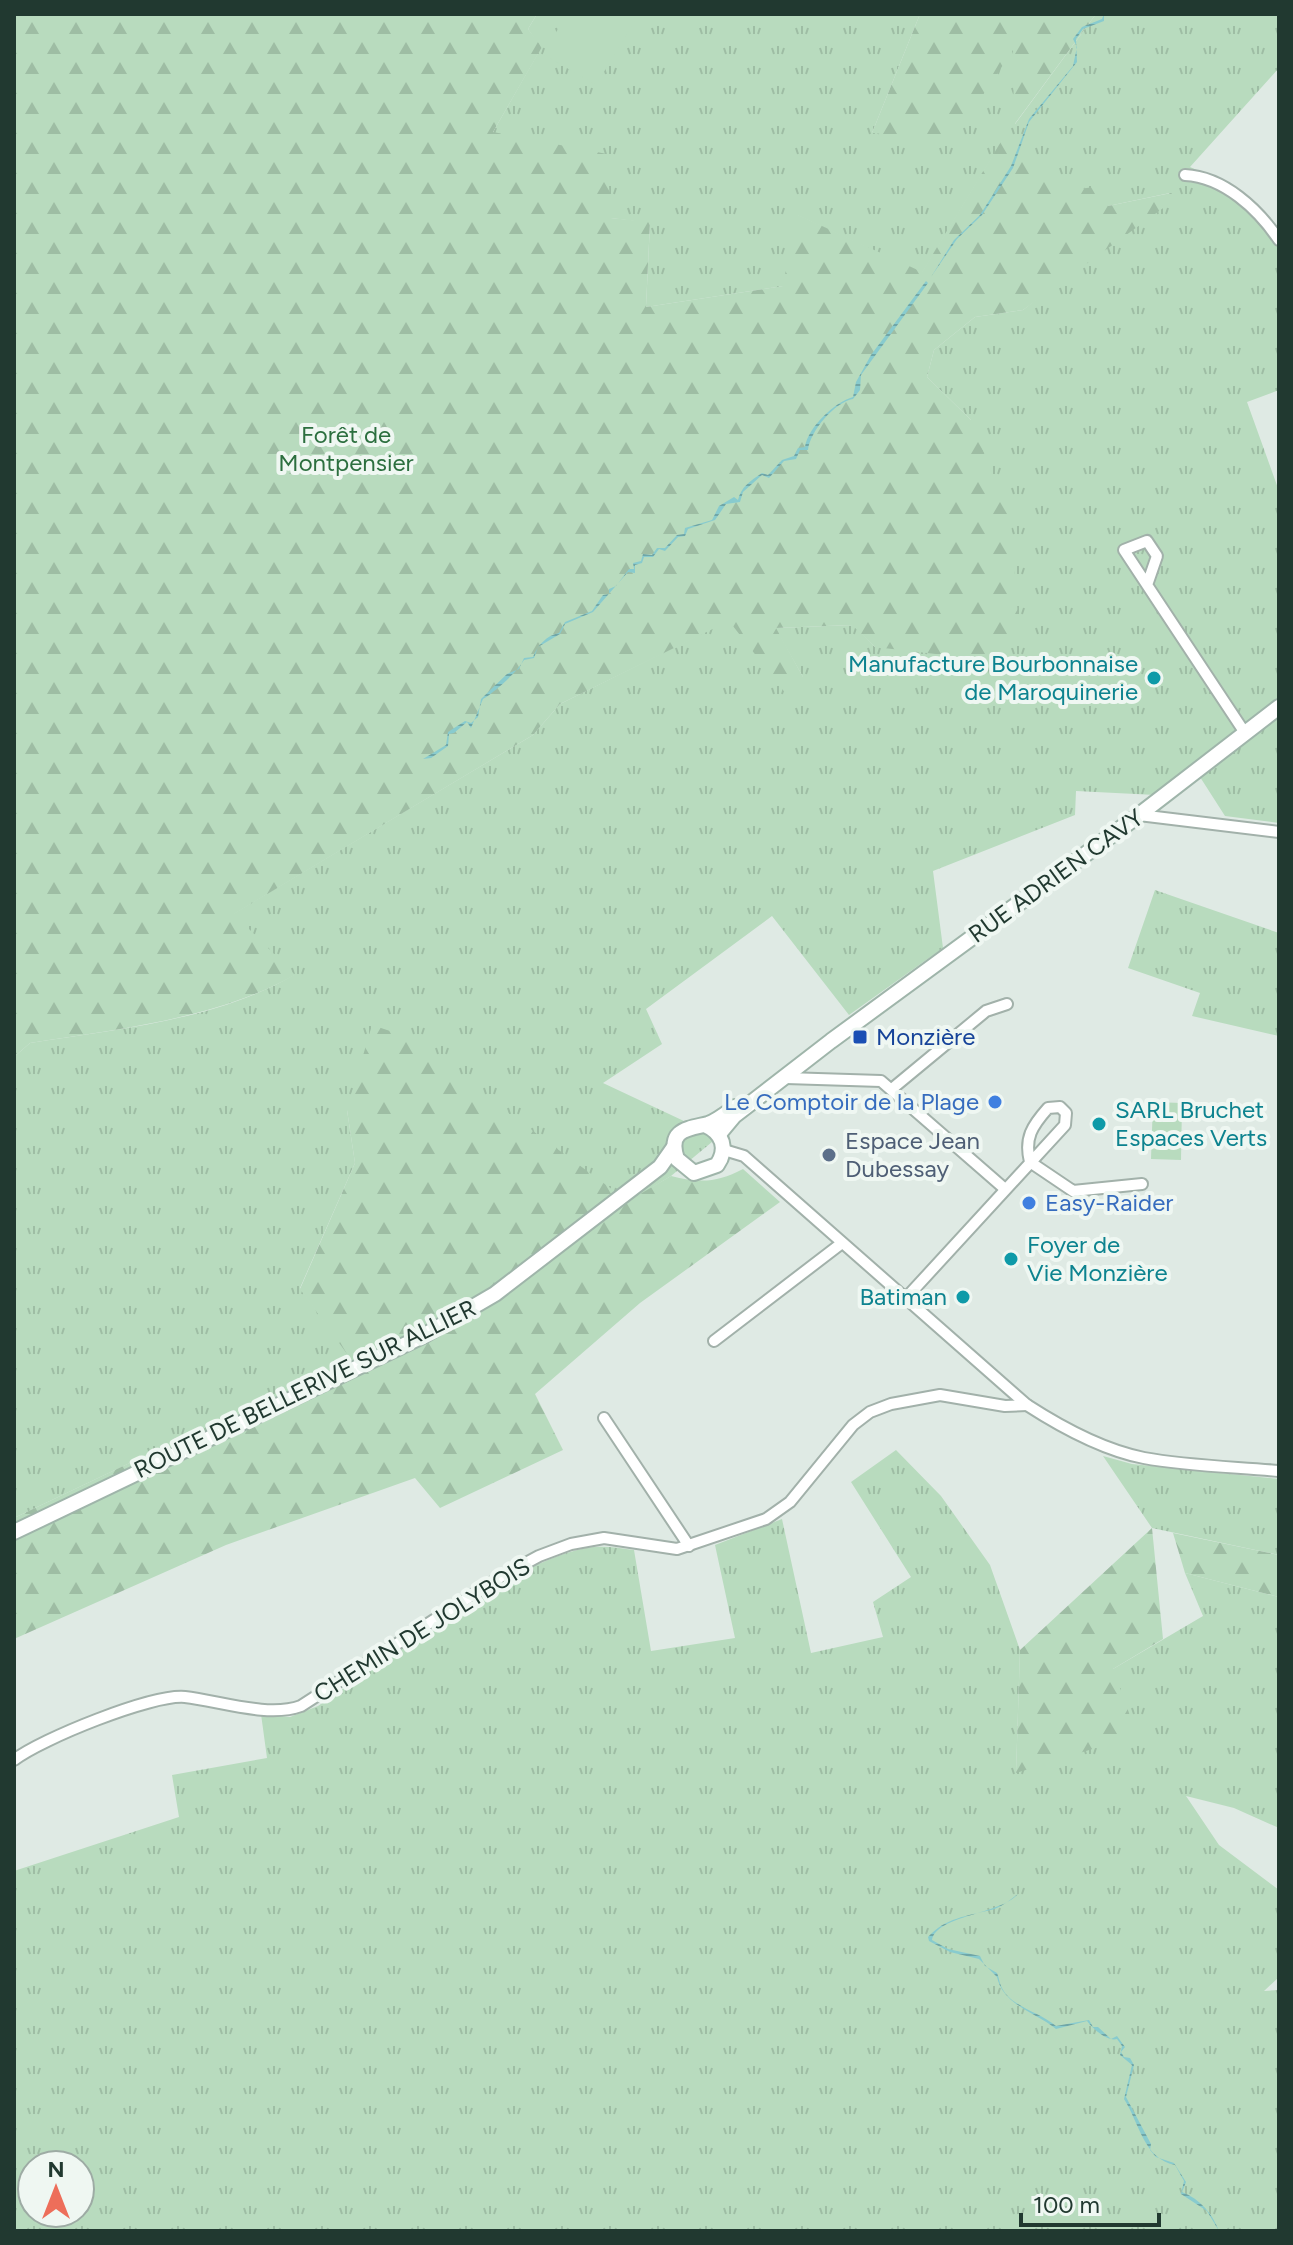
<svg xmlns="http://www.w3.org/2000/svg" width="1293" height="2245" font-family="Figtree,sans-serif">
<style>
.grass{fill:url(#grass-tufts);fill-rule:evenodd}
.forest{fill:url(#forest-firs)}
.pitch{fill:#b8dbbe}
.water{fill:url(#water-rules)}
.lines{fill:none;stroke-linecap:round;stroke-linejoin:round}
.minor-casing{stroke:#a2b1aa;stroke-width:14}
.secondary-casing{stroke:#9fb5aa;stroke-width:18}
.minor{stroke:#fff;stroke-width:10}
.secondary{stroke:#fff;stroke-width:14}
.culture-dot{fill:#0f9aa8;stroke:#eff7f2;stroke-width:3}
.transit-dot{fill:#1a4fb4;stroke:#eff7f2;stroke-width:3}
.shop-dot{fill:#3f7fe0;stroke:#eff7f2;stroke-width:3}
.service-dot{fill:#5c6f8a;stroke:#eff7f2;stroke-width:3}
.labels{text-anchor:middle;stroke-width:8;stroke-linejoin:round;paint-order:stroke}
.park-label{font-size:24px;fill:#2c6f3f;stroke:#eff7f2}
.culture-label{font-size:24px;fill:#0d838f;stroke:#eff7f2;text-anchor:end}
.street-label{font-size:24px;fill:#213930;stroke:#eff7f2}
.transit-label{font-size:24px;fill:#164399;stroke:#eff7f2;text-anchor:start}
.shop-label{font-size:24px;fill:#366cbe;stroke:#eff7f2;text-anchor:end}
.service-label{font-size:24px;fill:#4e5e75;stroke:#eff7f2;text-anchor:start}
</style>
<defs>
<pattern id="grass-tufts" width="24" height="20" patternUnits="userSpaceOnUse" patternTransform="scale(2)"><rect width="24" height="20" fill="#b8dbbe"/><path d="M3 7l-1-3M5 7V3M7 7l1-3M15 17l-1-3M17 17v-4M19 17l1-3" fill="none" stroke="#9ebda4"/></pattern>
<pattern id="forest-firs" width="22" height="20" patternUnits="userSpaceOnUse" patternTransform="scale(2)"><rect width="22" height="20" fill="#b8dbbe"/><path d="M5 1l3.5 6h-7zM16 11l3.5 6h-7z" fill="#9ebda4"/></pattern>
<pattern id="water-rules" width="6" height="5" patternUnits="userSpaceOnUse" patternTransform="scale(2)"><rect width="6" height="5" fill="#88cbce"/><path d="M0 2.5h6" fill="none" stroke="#6fa6a8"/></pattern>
</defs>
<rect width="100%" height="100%" fill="#dfeae4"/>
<!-- grass -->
<g class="grass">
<path d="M537,14H920L872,133L1014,48L1015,124L1096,14H1279V68L1190,167C1226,182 1254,200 1279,229V390L1247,402L1279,491V823L1225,816L1200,777L1175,796L1076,791L1075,815L933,871L943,948L849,1015L772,916L646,1009L662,1044L603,1083L718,1137L671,1176L628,1202L606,1186L347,1110L355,1163L300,1288L351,1358L14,1518V1057L30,1043C118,1029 216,1020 294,975L233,914L533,735L560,704L729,620L803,677L775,628L853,625L875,647L971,420L927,377L934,350L975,317L1023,310L1170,193L1108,206L1056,192L1002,141L922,273L797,215L784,286L646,307L650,223L611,218L493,132L541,48L528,29Z"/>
<path d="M1155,890L1279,933V1036L1192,1016L1200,993L1128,968Z"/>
<path d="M896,1450L941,1496L990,1565L1020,1650L1016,1773L1113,1669L1203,1616L1185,1573L1279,1597V1828L1234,1808L1186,1796L1219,1845L1279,1890V1977L1264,1991L1279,1990V2231H14V1871L179,1817L172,1775L267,1758L261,1714L290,1717L318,1706C385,1661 510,1562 586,1548C602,1545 619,1548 634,1550L651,1651L735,1638L715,1545L782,1519L811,1653L883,1637L873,1602L911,1577L851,1482ZM32,2165H80V2213H32Z"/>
<path d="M1103,1456L1132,1464L1279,1479V1555L1152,1528Z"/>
</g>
<!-- forest -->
<g class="forest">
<path d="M14,14H537L528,29L542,47L493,132L607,154L611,218L650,222L646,307L783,286L796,214L922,272L1002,140L1057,167L1056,192L1102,186L1108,206L1171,193L1177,198L1023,310L975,317L934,350L927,377L971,420L1011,521L1020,645L979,659L875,647L852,625L776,628L803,677L790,699L729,621L560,704L533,735L234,914L295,975C216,1019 118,1029 30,1043L14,1057Z"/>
<path d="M920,14H1096L1014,125L1013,50L953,140L872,133Z"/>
<path d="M372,1025L402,1035L628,1201L671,1176C699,1183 717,1183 743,1169L780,1202L640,1303L535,1394L563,1450L440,1508L415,1478L226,1545L14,1639V1518L350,1358L300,1289L355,1163L347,1110Z"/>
<path d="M1152,1528L1163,1639L1113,1669L1137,1735L1016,1773L1020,1650Z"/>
<path d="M1173,1533L1279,1555V1597L1185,1573Z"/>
</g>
<!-- pitch -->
<g class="pitch">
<path d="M567,14H639L596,85L543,54Z"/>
<path d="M1153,1102L1182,1103L1181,1160L1151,1159Z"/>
</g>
<!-- water -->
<g class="water">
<path d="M1104,14V21L1083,29L1076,39L1077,62L1029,122L1013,168L982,215L957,239L931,277L954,240L980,215L1011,166L1029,119L1073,66L1077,47L1073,39L1082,27L1102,19Z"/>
<path d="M926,281L928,283L861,375L860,390L853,399C835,402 810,431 808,450H800L796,459L784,461L769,478L762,475L743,492L740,502L726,504L715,520L688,529L685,536L678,537L665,551L659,549L653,557H644L642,563L635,565V573L628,572L593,612L565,624L560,634L538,647L534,658L524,660C517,672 496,691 483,699L471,728L467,722L454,733L449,734L448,746L431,758L423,759L446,745L448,732L465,721L471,723L478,717L481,699L507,674L519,669L524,658L533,657C537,646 547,635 559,633L565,622L592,611L603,595L609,594V589L616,586L629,569H634L633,563L641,561L643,554L652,555L657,548H665L677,535L684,534L685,528L712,520L719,506L734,497L738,500C741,487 750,481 762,473L768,475L782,460L794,456L798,448L805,447C808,427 835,402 853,397L856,382L871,355Z"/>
<path d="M1018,1894C999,1915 937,1915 932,1940L948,1949L980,1956L985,1966L997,1973C999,1977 999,1982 1001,1986C1010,2007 1040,2012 1056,2026L1089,2020L1093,2027H1098L1111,2039L1117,2036L1125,2047L1121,2052L1124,2057L1130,2058L1134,2065L1126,2097L1151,2144L1150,2150L1156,2157L1174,2163L1186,2182L1182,2192C1200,2199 1212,2213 1219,2231L1207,2211L1181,2194L1184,2181L1175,2165C1143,2158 1140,2124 1124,2099L1132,2065L1120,2055L1122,2046L1117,2039C1108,2042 1093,2029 1087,2021L1056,2029C1036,2013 1003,2005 997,1977L979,1959L950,1952L929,1941L928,1937C945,1918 967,1916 991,1910C1000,1908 1010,1900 1018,1894Z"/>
</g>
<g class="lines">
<defs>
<g id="minor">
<path d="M1185,175C1224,177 1258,209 1279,240"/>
<path d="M1147,585L1157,556L1147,541L1124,550L1155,597L1245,733"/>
<path d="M1139,815L1279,832"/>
<path d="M786,1078L881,1081L1005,1189"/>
<path d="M893,1088L986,1011L1007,1004"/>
<path d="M724,1150L744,1156L1027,1405C1061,1427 1103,1450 1144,1458C1188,1466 1235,1467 1279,1471"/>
<path d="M1030,1162L1073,1191L1142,1184"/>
<path d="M906,1298L1065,1125L1066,1113L1060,1107L1048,1108C1032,1126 1024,1138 1030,1162"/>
<path d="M714,1341L842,1243"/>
<path d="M604,1418L689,1546"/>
<path d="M14,1760C41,1739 152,1694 185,1697C220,1701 268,1718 301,1706L502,1576L539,1556L571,1544L604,1538L677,1549L766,1519L790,1502L853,1425L870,1412L891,1404L940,1395L1005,1406L1027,1405"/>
</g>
<g id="secondary">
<path d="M705,1125C723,1133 728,1149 717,1165L694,1173L677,1159C667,1129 688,1129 708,1124C717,1121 727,1113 735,1107"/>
<path d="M719,1134L734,1116L831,1041L1139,815L1279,707"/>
<path d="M14,1532L423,1336L495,1294L660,1167L674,1147"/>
</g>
</defs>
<!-- minor casing -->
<use href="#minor" class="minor-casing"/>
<!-- secondary casing -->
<use href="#secondary" class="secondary-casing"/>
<!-- minor -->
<use href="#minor" class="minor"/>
<!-- secondary -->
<use href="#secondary" class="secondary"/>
</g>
<!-- markers -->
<g class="culture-dot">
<circle cx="1154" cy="678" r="8"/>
<circle cx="1099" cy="1124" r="8"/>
<circle cx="1011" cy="1259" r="8"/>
<circle cx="963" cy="1297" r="8"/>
</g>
<rect class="transit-dot" x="852" y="1029" width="16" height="16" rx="4"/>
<g class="shop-dot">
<circle cx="995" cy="1102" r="8"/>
<circle cx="1029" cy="1203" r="8"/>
</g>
<circle class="service-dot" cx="829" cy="1155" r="8"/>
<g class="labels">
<!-- park labels -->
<g class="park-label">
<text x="346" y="443">Forêt de<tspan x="346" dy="28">Montpensier</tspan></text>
</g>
<!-- culture labels -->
<g class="culture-label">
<text x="1138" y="672">Manufacture Bourbonnaise<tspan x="1138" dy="28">de Maroquinerie</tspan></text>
<text x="1115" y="1118" text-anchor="start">SARL Bruchet<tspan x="1115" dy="28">Espaces Verts</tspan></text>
<text x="1027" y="1253" text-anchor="start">Foyer de<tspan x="1027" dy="28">Vie Monzière</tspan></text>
<text x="947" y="1305">Batiman</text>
</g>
<!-- street labels -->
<g class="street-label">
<text transform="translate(1056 876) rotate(-36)" y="8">RUE ADRIEN CAVY</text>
<text transform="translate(305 1389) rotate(-26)" y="8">ROUTE DE BELLERIVE SUR ALLIER</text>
<text transform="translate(422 1630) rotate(-32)" y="8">CHEMIN DE JOLYBOIS</text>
</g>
<!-- transit labels -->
<g class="transit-label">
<text x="876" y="1045">Monzière</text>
</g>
<!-- shop labels -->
<g class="shop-label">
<text x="979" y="1110">Le Comptoir de la Plage</text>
<text x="1045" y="1211" text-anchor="start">Easy-Raider</text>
</g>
<!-- service labels -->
<g class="service-label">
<text x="845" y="1149">Espace Jean<tspan x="845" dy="28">Dubessay</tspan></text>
</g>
</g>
<!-- border -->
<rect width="1293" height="2245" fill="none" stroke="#213930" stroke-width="32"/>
<!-- north arrow -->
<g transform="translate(56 2189)"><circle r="38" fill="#eff7f2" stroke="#9daba4" stroke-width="2"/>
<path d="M0-6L14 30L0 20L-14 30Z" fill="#ed6e5a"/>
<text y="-12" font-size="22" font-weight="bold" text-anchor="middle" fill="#213930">N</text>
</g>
<!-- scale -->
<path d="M1021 2213v12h138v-12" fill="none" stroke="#213930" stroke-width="4"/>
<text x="1033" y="2213" font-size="24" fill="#213930" stroke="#eff7f2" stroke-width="6" paint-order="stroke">100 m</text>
</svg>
